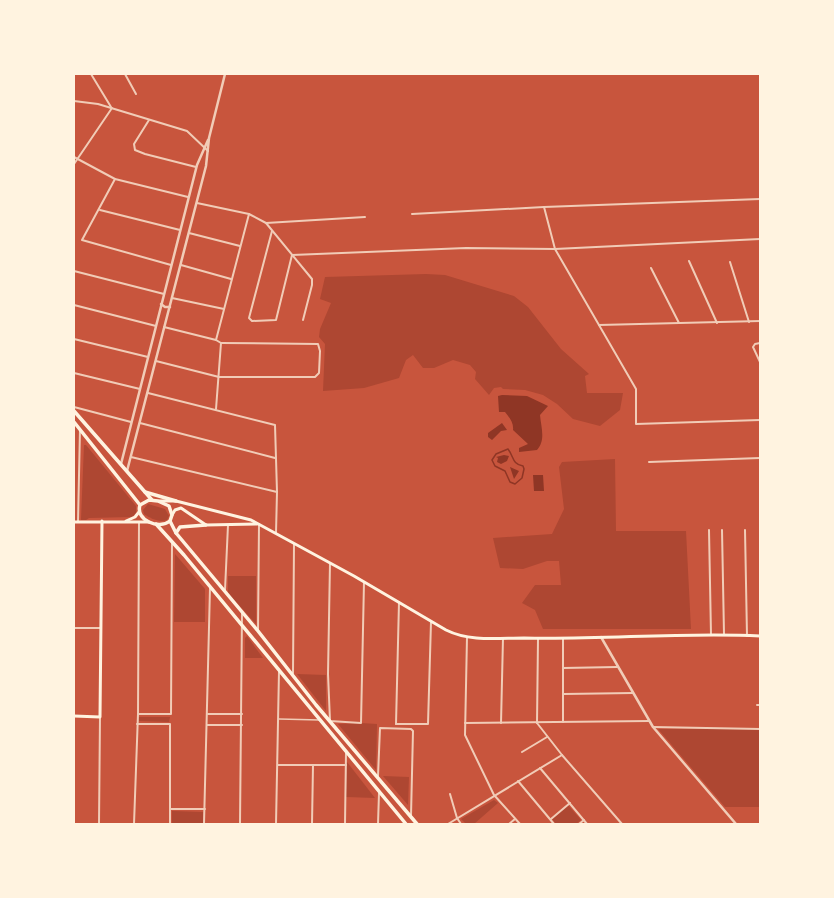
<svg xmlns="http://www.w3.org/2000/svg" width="834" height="898" font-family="'Nunito Sans',sans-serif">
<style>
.green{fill:#ae4732}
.water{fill:#8f3625}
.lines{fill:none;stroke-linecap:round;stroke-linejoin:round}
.stream{stroke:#8f3625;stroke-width:1.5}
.pedestrian{stroke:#f1ccb7;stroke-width:1.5}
.minor{stroke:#f1ccb7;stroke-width:2}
.tertiary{stroke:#f1ccb7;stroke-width:2.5}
.secondary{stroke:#fff3e0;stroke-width:3}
.primary{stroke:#fff3e0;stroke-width:3.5}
</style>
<rect width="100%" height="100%" fill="#c8553d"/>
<!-- green -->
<g class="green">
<path d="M426,274L445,275L514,296L528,307L561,349L589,374L585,376L587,393H623L620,410L600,426L573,419L557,404L543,395L525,390L503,389L501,387L494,388L489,395L475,379L476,372L470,365L453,360L434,368H423L413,355L406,360L399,378L364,388L323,391L325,344L319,337L320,329L331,303L320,299L325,277Z"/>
<path d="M84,445H86L136,506V513L132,517L89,518L86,520H81Z"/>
<path d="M615,459L616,531H686L691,629H543L535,610L522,603L535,585H561L559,561H547L523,569L500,568L493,538L552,534L564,509L559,467L562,462Z"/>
<path d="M148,504L165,509L169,516L167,520C159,523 150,518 144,514L143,510Z"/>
<path d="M175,554L205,589V622H174Z"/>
<path d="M228,576H256V624L228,593Z"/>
<path d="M247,636L263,658H245V638Z"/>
<path d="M297,674L326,675V711Z"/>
<path d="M139,717H170L169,722L139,721Z"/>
<path d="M361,723L377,724L376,770L338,724Z"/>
<path d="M658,729H760V807H725Z"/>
<path d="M347,762L375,798L346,797Z"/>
<path d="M383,776L409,777L408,805Z"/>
<path d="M494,800L498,803L474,824H466L461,819Z"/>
<path d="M568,805L581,820L576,824H556L552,819Z"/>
<path d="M172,811L203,812V824H172Z"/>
</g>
<!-- water -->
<g class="water">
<path d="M502,395L527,396L548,406L540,415C541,427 546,440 537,450L519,452V448L528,444L513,430C514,423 509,417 505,412H499L498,396Z"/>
<path d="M502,423L507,430L501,431L492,440L488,437V433Z"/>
<path d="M504,455L509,456L507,461L501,464L497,462L498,458L496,457Z"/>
<path d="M510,467L519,471L514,479Z"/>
<path d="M533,475H543L544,491H534Z"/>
</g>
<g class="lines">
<!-- stream -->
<path class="stream" d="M508,449C514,457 512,464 523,466L524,469L522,478L515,484L510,482L505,471L495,466L492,460L496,454Z"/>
<!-- pedestrian -->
<path class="pedestrian" d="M279,719L320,720"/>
<!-- minor -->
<g class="minor">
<path d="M91,74L111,107"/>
<path d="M125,74L136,94"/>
<path d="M74,101L98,104L187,131L208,151"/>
<path d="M149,120L134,144L135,150L145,154L196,167"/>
<path d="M74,157L115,179L188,197"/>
<path d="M74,164L112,108"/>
<path d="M115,179L82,240L171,265"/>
<path d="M197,203L249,214L266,223L312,279V285L303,320"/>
<path d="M544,207L555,249L636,389V424L760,420"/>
<path d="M100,210L180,230"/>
<path d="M412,214L544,207L760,199"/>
<path d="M266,223L365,217"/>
<path d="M272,231L249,318L252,321L276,320L292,255L466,248L555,249L760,239"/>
<path d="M189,233L240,246"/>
<path d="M689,261L717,323"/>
<path d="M730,262L749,322"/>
<path d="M181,265L231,279"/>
<path d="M651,268L679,323"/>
<path d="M74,271L164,294"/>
<path d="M172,298L224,309"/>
<path d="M74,305L156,326"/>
<path d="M599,325L760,321"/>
<path d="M164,327L216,340L221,343"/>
<path d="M74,339L148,357"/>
<path d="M216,340L249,214"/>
<path d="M760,343L755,344L753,347L760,362"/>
<path d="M156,361L219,377H315L319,373L320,351L318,344L221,343"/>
<path d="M74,373L140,389"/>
<path d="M148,393L275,425L277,492L276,533"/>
<path d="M74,407L131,422"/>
<path d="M216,409L221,343"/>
<path d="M140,423L275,458"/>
<path d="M131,457L277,492"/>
<path d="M649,462L760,458"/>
<path d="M78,522L80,429"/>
<path d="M709,530L711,635"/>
<path d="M722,530L724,634"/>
<path d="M745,530L747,636"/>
<path d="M330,563L328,674L330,721L361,723L364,582"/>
<path d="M225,590L228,525"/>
<path d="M74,628H101"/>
<path d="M258,630L259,524"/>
<path d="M467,637L465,735L494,795L520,824"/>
<path d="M563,638V722"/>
<path d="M563,668L617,667"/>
<path d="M292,675L293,673L294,544"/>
<path d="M564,694L633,693"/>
<path d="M757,705H760"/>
<path d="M138,714H171L172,543"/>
<path d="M208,714H242"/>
<path d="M465,723L649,721"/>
<path d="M501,723L503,638"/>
<path d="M537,723L562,755L622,824"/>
<path d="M537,723L538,639"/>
<path d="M137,724H170V824"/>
<path d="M396,724H428L431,622"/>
<path d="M396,724L399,602"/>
<path d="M207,725H242"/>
<path d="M653,727L760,729"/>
<path d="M522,752L547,737"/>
<path d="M278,765H346"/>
<path d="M540,768L587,824"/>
<path d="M378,776L380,728L411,729L413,731L411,816"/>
<path d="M518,781L554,824"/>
<path d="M450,794L457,818L461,824"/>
<path d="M170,809H205"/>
<path d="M551,819L570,803"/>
<path d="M99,824L100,717"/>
<path d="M134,824L138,714L139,522"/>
<path d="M204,824L210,588"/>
<path d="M240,824L242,613"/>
<path d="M276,824L279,671"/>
<path d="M312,824L313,765"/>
<path d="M345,824L346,753"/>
<path d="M378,824L379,793"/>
<path d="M448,824L562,755"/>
<path d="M509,824L515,819"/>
<path d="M579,824L584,820"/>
</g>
<!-- tertiary -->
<g class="tertiary">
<path d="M161,304L165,307H170"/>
<path d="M121,464L197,165L208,140"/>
<path d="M127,471L206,166L209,138L225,74"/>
<path d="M601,637L653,727L736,824"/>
</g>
<!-- secondary -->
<g class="secondary">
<path d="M159,501H176L251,520L354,576L446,630C470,642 498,638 524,638C602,640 681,632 760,636"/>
<path d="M172,515L175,510L181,508L206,525L257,524"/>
<path d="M126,521L135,517L139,512"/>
<path d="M74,522H149"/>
<path d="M74,716L100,717L102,521"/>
</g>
<!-- primary -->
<g class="primary">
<path d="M74,411L152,500"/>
<path d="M74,422L140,505"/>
<path d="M145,492L176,501"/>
<path d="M149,500L158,501L169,506L172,515L170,521C159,530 135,520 140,505Z"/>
<path d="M170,521L176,533L258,631L316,705L417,824"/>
<path d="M156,524L184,555L406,824"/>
<path d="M176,533L180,527L206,525"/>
</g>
</g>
<!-- border -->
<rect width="834" height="898" fill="none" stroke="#fff3e0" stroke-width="150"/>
</svg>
